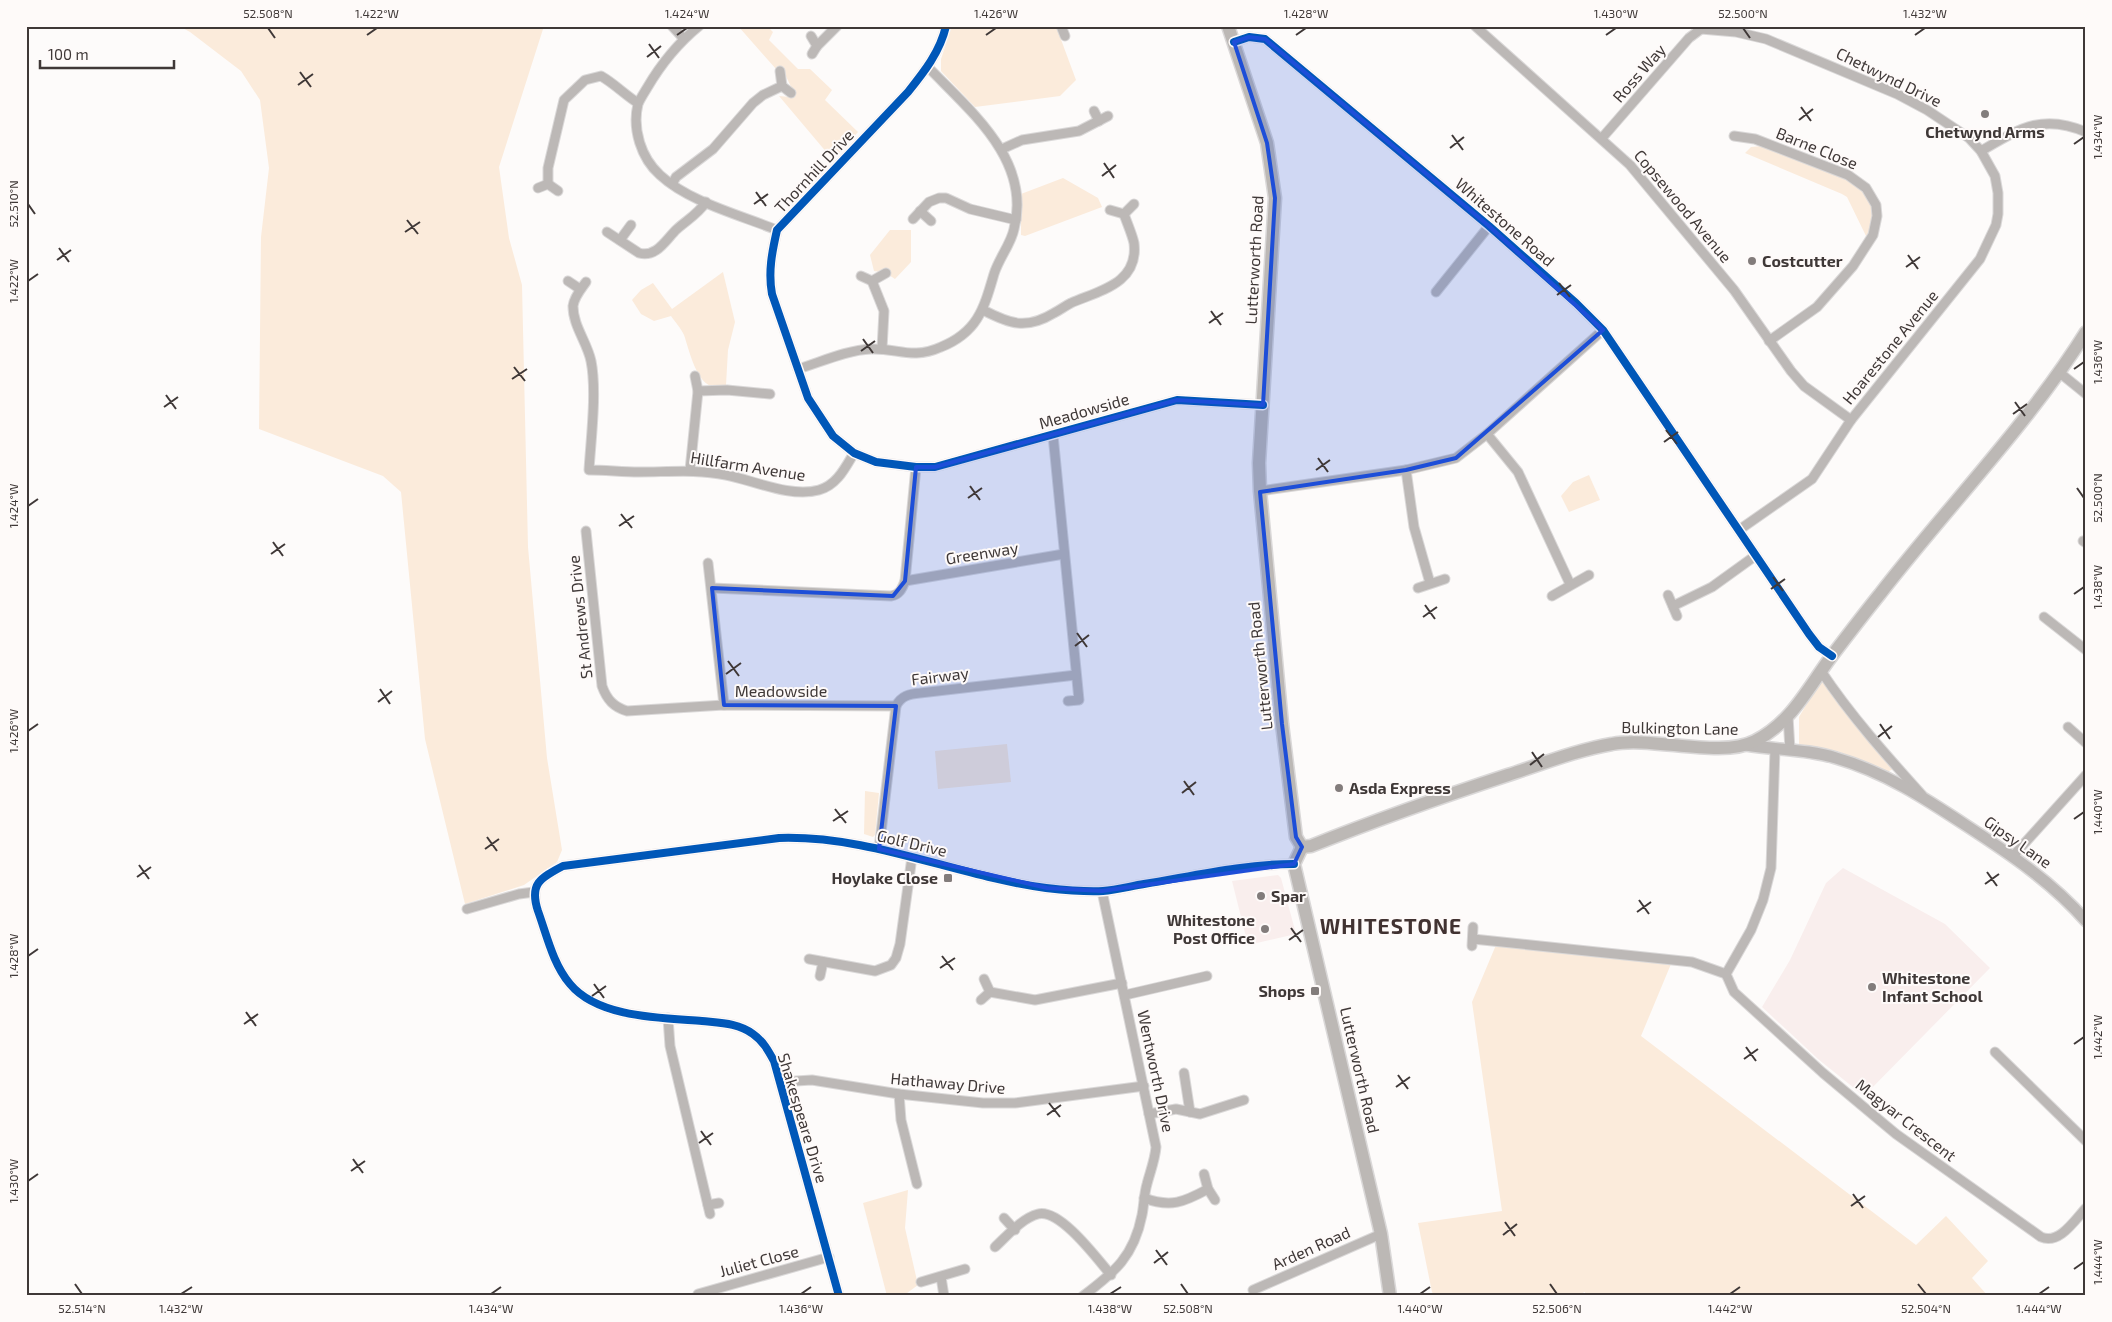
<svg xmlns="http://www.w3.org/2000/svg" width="2112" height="1322" font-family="'Exo 2',sans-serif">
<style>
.built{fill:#f9eeed}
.green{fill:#fbebdb}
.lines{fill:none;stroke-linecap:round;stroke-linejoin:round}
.minor-casing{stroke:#dad8d8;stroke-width:11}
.tertiary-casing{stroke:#dad8d8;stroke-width:14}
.secondary-casing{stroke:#dad8d8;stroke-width:15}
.minor{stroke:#bcb8b6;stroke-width:9}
.tertiary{stroke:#bcb8b6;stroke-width:11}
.secondary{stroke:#bcb8b5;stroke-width:12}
.cycleway-casing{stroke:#fefaf9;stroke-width:11}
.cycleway{stroke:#0057b8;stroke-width:8}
.marked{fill:#1d4ed8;fill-opacity:0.2;stroke:#1d4ed8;stroke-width:4;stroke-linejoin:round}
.ticks{fill:none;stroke:#3f3837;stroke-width:2}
.poi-dot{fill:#827c7b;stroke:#fefaf9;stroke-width:2}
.labels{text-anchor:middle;stroke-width:4;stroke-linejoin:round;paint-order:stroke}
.street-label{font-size:16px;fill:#3f3837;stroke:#fefaf9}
.poi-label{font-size:16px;font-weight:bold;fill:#3f3837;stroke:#fefaf9;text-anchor:start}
.district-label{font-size:21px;font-weight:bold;letter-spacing:1px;fill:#413231;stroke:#fefaf9}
.neatline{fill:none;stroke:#3f3837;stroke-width:2}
.ticks-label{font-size:12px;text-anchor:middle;fill:#3f3837}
</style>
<rect width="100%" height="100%" fill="#fdfbfa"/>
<!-- built -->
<g class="built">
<path d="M1843,868L1945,924L1990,968L1864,1096L1818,1059L1762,1007L1790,960L1826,883Z"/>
<path d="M1278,875L1281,878L1296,934L1248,945L1232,881Z"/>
</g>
<!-- green -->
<g class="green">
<path d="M179,26H544L499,167L509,238L522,285L528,547L547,758L562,850L557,862L524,885L465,904L425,739L401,492L383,476L259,429L261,237L269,168L260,100L241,71L190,32Z"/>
<path d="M738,26H767L773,32L769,40L798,69H810L832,90L825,100L858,132L833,160L779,96L790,97L794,93L783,70L776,69Z"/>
<path d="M952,26H1056L1076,80L1060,96L975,107L941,71V59Z"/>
<path d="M1762,146L1854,183C1870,194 1881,221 1866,236L1847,197L1842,194L1745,153L1751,147Z"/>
<path d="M1063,178L1098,198L1102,207L1025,236L1021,235V194Z"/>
<path d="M890,230H911V262L895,279L886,273L874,271L870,255Z"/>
<path d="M723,272L735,322L728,350L726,385C723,385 718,387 715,387C696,385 689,349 684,335C681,328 675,322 671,316L654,321L641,314L632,300L641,290L653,283L672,309Z"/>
<path d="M1589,475L1600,500L1569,512L1561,496L1573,482Z"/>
<path d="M1821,680L1893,769L1887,772L1840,752L1799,747V717Z"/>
<path d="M1007,744L1011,782L938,789L935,751Z"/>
<path d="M865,791L879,793L875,835L873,837L864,834Z"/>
<path d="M1496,945L1671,964L1641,1036L1916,1245L1946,1216L1988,1261L1972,1278L1988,1296H1585V1292L1575,1296H1435L1432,1292L1418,1223L1502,1211L1472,1002Z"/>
<path d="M908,1190L905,1228L918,1285L903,1296H887L863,1203Z"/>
</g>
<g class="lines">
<defs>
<g id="minor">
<path d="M672,26L684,39"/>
<path d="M699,26C677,44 661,64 647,88C644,93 640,99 638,104C632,129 641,158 660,175C689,202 740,215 777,230"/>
<path d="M946,26C940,52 924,72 908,92L777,230C772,252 768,272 772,294L808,398L833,436L854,453L876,462L916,467H935L1177,400L1263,405"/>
<path d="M1061,26L1065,36"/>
<path d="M1475,26L1630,165L1734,290L1791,371L1804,386L1851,420"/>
<path d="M1696,26L1701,29L1736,32L1766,39L1897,94L1927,110L1969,138L1981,151L1995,176L1998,193V214L1996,225L1980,259L1851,420L1812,479L1739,530"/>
<path d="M811,36L817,46L812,54"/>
<path d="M1234,42L1249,37L1265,39L1489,226L1576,303L1603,330L1809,634L1819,647L1832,656"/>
<path d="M817,46L837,26"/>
<path d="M780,71L782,86L791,93"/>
<path d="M1094,111L1099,121"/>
<path d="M1734,136L1755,139L1848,175L1866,188L1876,205L1877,216L1873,235L1853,266L1817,307L1769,341"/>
<path d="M1602,138L1689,38L1701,29"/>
<path d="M1002,149L1022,140L1079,131L1108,116"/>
<path d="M1981,151C2019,129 2042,113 2086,132"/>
<path d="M548,184V168L564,100L585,80L601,76C615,84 625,95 638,103"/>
<path d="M672,184L676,177L713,149L753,103L763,95L782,86"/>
<path d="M538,188L548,184L558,191"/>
<path d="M1110,210L1124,214L1134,204"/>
<path d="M920,211L931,221"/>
<path d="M913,219L929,202L939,198H946L970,209L1016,220"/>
<path d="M607,232L639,253C657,258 666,239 677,229C687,220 698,214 706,202"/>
<path d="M620,240L631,225"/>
<path d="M861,276L872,281L886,273"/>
<path d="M568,281L580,289"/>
<path d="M872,281L884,311L882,349"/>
<path d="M586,282C581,289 574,297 573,306C573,326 587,342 591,361C597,391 591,438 589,470C606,470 622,472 639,472C668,472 697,469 726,475C753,480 790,498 819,490C837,485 845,468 854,453"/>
<path d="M1436,292L1489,226"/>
<path d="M983,310C1010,324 1026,330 1054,313C1060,310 1065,306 1071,303C1098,291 1139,284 1134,243C1132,234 1127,223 1124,214"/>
<path d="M798,369C821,362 847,350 871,349C898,348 912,360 941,347C978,332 984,308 994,274C999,258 1011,244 1014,229C1032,160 970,111 928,67"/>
<path d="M2060,373L2086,394"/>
<path d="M698,391L727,390L770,394"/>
<path d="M1487,434L1518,472L1570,584"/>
<path d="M1053,435L1079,700L1068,701"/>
<path d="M690,470L698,391L695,376"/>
<path d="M1406,470L1414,527L1430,583"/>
<path d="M1260,491L1406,470L1456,458L1487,434L1603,330"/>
<path d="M586,531L602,686C607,700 614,707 627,711L724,705L896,706"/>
<path d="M2083,541L2086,543"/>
<path d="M708,563L724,705"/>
<path d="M905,581L1064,554"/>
<path d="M712,588L891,596C899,595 902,589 905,581L916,467"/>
<path d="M1418,588L1445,579"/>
<path d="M1668,595L1677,616"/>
<path d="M1552,596L1589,575"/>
<path d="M1673,606L1712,587L1755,556"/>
<path d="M2044,617L2086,650"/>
<path d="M1821,671C1851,716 1886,755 1922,795"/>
<path d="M1788,716L1790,750"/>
<path d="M2068,727L2086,743"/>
<path d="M1775,749L1771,868L1763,900L1751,930L1726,974L1734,992L1823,1073L1896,1134L2041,1237C2059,1245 2074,1221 2086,1208"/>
<path d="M879,849L896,706C901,696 909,694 920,693L1076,675"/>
<path d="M2013,856L2086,775"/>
<path d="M467,909L519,894L534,892"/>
<path d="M1473,939L1692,962L1726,974"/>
<path d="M1472,946L1473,927"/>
<path d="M809,959L875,971L891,965L896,958L900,944L912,857"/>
<path d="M820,976L823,962"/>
<path d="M990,992L1035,1000L1122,983"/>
<path d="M1125,995L1207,976"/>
<path d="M981,1000L990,992L984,979"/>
<path d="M668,1018L670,1046L710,1214"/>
<path d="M1995,1052L2086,1141"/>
<path d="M1184,1073L1190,1112"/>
<path d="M780,1082L812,1080L899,1094L983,1103H1015L1144,1086"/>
<path d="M899,1094L901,1120L917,1184"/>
<path d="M1149,1114L1176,1109L1200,1114L1244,1100"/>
<path d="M1204,1174L1208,1189L1215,1200"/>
<path d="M1144,1198C1171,1208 1184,1202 1208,1189"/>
<path d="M708,1205L719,1203"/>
<path d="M1004,1218L1015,1230"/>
<path d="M995,1247C1007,1236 1022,1218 1038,1214C1060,1208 1098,1260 1111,1275"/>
<path d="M941,1277L944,1296"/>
<path d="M921,1282L965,1269"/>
<path d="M1253,1290L1381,1234"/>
<path d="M698,1294L829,1257"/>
<path d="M839,1296L774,1061C768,1050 763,1041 753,1034C738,1023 720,1023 702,1021C662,1018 598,1018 570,984C553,964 547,936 538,911C529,884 540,878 563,866L779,838C871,835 956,876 1046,888C1064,890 1085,892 1103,891C1117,890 1131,886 1144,884C1193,876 1244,864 1294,864"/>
<path d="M1083,1296C1115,1272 1134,1256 1142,1215C1144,1205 1144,1194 1147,1184C1150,1172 1155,1160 1156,1147L1102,891"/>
</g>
<path id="tertiary" d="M1746,745C1776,750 1808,749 1836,758C1885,772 1926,799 1967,826C2010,854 2052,882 2086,921"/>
<g id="secondary">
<path d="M1228,26L1267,143L1275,198L1259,463L1260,491L1282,724L1296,837L1302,847"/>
<path d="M1302,847L1311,846C1376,820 1441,797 1508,775C1542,764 1577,750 1612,744C1653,736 1720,759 1755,741C1791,723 1808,688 1831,657C1847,636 1863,615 1880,594C1948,506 2027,426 2086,332"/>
<path d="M1302,847L1294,864L1381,1234L1390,1296"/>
</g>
</defs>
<!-- minor casing -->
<use href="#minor" class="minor-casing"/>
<!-- tertiary casing -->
<use href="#tertiary" class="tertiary-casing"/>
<!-- secondary casing -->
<use href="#secondary" class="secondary-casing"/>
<!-- minor -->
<use href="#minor" class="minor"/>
<!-- tertiary -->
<use href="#tertiary" class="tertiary"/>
<!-- secondary -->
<use href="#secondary" class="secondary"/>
<defs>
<g id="cycleway">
<path d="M946,26C940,52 924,72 908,92L777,230C772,252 768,272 772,294L808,398L833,436L854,453L876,462L916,467H935L1177,400L1263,405"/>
<path d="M1234,42L1249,37L1265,39L1489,226L1576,303L1603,330L1809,634L1819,647L1832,656"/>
<path d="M839,1296L774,1061C768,1050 763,1041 753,1034C738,1023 720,1023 702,1021C662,1018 598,1018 570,984C553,964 547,936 538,911C529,884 540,878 563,866L779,838C871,835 956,876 1046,888C1064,890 1085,892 1103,891C1117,890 1131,886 1144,884C1193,876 1244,864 1294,864"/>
</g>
</defs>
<!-- cycleway casing -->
<use href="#cycleway" class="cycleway-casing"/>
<!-- cycleway -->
<use href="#cycleway" class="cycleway"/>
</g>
<!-- marked area -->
<path class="marked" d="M1249,37L1265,39L1489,226L1603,330L1456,458L1406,470L1260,492L1282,724L1296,837L1302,847L1294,864L1102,891L1047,888L879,849L896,706L724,705L712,588L893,596L905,581L916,467H935L1177,400L1263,405L1275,198L1267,143L1234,42Z"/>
<!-- ticks -->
<path class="ticks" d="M268,28L275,38M1743,28L1750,38M367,35L377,28M677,35L687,28M986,35L996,28M1296,35L1306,28M1606,35L1616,28M1915,35L1925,28M649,44L659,58M647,57L661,46M300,72L311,87M298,85L313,74M1801,107L1811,121M1799,120L1813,109M1452,135L1463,150M2074,144L2084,137M1450,148L1464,137M1104,163L1114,178M1102,176L1116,165M756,192L766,206M28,204L35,214M754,204L768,194M407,220L418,234M405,232L420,222M59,248L69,262M1908,255L1918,269M57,260L71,250M1906,267L1920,257M28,281L38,274M1559,283L1570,297M1557,295L1571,285M1211,311L1221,325M1209,323L1223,313M863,339L873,353M861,351L875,341M514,367L525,381M2074,369L2084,362M512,379L527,369M166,395L176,409M2015,402L2025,416M164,407L178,397M2013,414L2027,404M1666,430L1677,444M1664,442L1678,432M1318,458L1328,472M1316,470L1330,460M970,486L980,500M2077,488L2084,498M968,498L982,488M28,506L38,499M621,514L632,528M619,526L634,516M273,542L283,556M271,554L285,544M1773,577L1783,591M1771,589L1785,579M2074,594L2084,587M1425,605L1435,619M1423,617L1437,607M1077,633L1087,647M1075,646L1089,635M728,661L739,676M726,674L741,663M380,689L390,704M378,702L392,691M1880,724L1890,739M28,731L38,724M1878,737L1892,726M1532,752L1542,767M1530,765L1544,754M1184,781L1194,795M1182,793L1196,782M835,809L846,823M2074,819L2084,812M833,821L848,811M487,837L497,851M485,849L499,839M139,865L149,879M1987,872L1997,886M137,877L151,867M1985,884L1999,874M1639,900L1649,914M1637,912L1651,902M1291,928L1301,942M1289,940L1303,930M28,956L38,949M942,956L953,970M940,968L955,958M594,984L604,998M592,996L606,986M246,1012L256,1026M244,1024L258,1014M2074,1044L2084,1037M1746,1047L1756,1061M1744,1059L1758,1049M1398,1075L1408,1089M1396,1087L1410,1077M1049,1103L1060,1117M1047,1115L1061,1105M701,1131L711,1145M699,1143L713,1133M353,1159L363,1173M351,1171L365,1161M28,1181L38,1174M1853,1194L1863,1208M1851,1206L1865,1196M1505,1222L1515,1236M1503,1235L1517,1224M1156,1250L1167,1265M1154,1263L1168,1252M2074,1269L2084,1262M75,1284L82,1294M1181,1284L1188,1294M1550,1284L1557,1294M1918,1284L1926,1294M181,1294L192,1287M491,1294L501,1287M801,1294L811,1287M1110,1294L1121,1287M1420,1294L1430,1287M1730,1294L1740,1287M2039,1294L2049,1287"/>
<!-- markers -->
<g class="poi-dot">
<circle cx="1985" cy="114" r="5"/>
<circle cx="1752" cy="261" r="5"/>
<circle cx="1339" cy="788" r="5"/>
<rect x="943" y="873" width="10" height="10" rx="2.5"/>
<circle cx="1261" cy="896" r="5"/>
<circle cx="1265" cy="929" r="5"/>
<circle cx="1872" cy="987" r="5"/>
<rect x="1310" y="986" width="10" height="10" rx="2.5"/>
</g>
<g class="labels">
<!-- street labels -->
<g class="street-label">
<text transform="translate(1639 73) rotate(-49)" y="6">Ross Way</text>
<text transform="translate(1889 77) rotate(26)" y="6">Chetwynd Drive</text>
<text transform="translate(1817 148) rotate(22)" y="6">Barne Close</text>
<text transform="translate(814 171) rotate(-47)" y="6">Thornhill Drive</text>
<text transform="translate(1683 206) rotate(50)" y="6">Copsewood Avenue</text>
<text transform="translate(1505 222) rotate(41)" y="6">Whitestone Road</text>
<text transform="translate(1254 260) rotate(-87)" y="6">Lutterworth Road</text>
<text transform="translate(1890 347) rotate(-51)" y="6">Hoarestone Avenue</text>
<text transform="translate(1084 411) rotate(-16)" y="6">Meadowside</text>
<text transform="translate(748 466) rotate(9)" y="6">Hillfarm Avenue</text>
<text transform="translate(982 553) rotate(-9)" y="6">Greenway</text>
<text transform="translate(580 617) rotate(-96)" y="6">St Andrews Drive</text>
<text transform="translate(1260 666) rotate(-96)" y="6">Lutterworth Road</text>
<text transform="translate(940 676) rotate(-7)" y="6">Fairway</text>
<text x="781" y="697">Meadowside</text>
<text transform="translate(1680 728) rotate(1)" y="6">Bulkington Lane</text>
<text transform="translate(2018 842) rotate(35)" y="6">Gipsy Lane</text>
<text transform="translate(912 843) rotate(13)" y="6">Golf Drive</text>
<text transform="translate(1360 1070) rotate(77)" y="6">Lutterworth Road</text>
<text transform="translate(1156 1071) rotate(78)" y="6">Wentworth Drive</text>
<text transform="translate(948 1083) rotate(5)" y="6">Hathaway Drive</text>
<text transform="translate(803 1118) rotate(73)" y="6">Shakespeare Drive</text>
<text transform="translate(1906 1120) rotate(38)" y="6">Magyar Crescent</text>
<text transform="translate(1311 1248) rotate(-24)" y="6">Arden Road</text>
<text transform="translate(759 1261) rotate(-15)" y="6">Juliet Close</text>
</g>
<!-- poi labels -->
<g class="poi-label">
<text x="1985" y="138" text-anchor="middle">Chetwynd Arms</text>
<text x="1762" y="267">Costcutter</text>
<text x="1349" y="794">Asda Express</text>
<text x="938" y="884" text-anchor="end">Hoylake Close</text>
<text x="1271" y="902">Spar</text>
<text x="1255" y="926" text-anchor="end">Whitestone<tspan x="1255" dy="18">Post Office</tspan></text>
<text x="1882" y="984">Whitestone<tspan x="1882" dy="18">Infant School</tspan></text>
<text x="1305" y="997" text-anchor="end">Shops</text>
</g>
<!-- district labels -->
<g class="district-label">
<text x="1391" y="934">WHITESTONE</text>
</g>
</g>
<!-- border -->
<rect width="2112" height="1322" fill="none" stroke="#fefaf9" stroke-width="55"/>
<!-- scale -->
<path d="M40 60v8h134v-8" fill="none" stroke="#3f3837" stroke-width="2.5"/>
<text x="48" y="60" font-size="15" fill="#3f3837" stroke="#fefaf9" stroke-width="4" paint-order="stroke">100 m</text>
<rect x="28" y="28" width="2056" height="1266" class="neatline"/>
<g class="ticks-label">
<text x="268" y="18">52.508°N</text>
<text x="377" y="18">1.422°W</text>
<text x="687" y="18">1.424°W</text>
<text x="996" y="18">1.426°W</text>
<text x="1306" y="18">1.428°W</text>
<text x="1616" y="18">1.430°W</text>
<text x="1743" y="18">52.500°N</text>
<text x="1925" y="18">1.432°W</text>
<text transform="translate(2098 137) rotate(-90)" y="4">1.434°W</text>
<text transform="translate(14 204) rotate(-90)" y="4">52.510°N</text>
<text transform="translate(14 281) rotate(-90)" y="4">1.422°W</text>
<text transform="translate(2098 362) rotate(-90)" y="4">1.436°W</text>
<text transform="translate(2098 498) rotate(-90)" y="4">52.500°N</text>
<text transform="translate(14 506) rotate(-90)" y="4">1.424°W</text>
<text transform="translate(2098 587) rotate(-90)" y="4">1.438°W</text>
<text transform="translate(14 731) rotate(-90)" y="4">1.426°W</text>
<text transform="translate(2098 812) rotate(-90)" y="4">1.440°W</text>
<text transform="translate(14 956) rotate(-90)" y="4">1.428°W</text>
<text transform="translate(2098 1037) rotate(-90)" y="4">1.442°W</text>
<text transform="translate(14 1181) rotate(-90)" y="4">1.430°W</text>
<text transform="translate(2098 1262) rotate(-90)" y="4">1.444°W</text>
<text x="82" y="1313">52.514°N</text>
<text x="181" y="1313">1.432°W</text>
<text x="491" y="1313">1.434°W</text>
<text x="801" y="1313">1.436°W</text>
<text x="1110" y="1313">1.438°W</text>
<text x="1188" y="1313">52.508°N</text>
<text x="1420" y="1313">1.440°W</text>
<text x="1557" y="1313">52.506°N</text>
<text x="1730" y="1313">1.442°W</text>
<text x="1926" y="1313">52.504°N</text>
<text x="2039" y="1313">1.444°W</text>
</g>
</svg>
